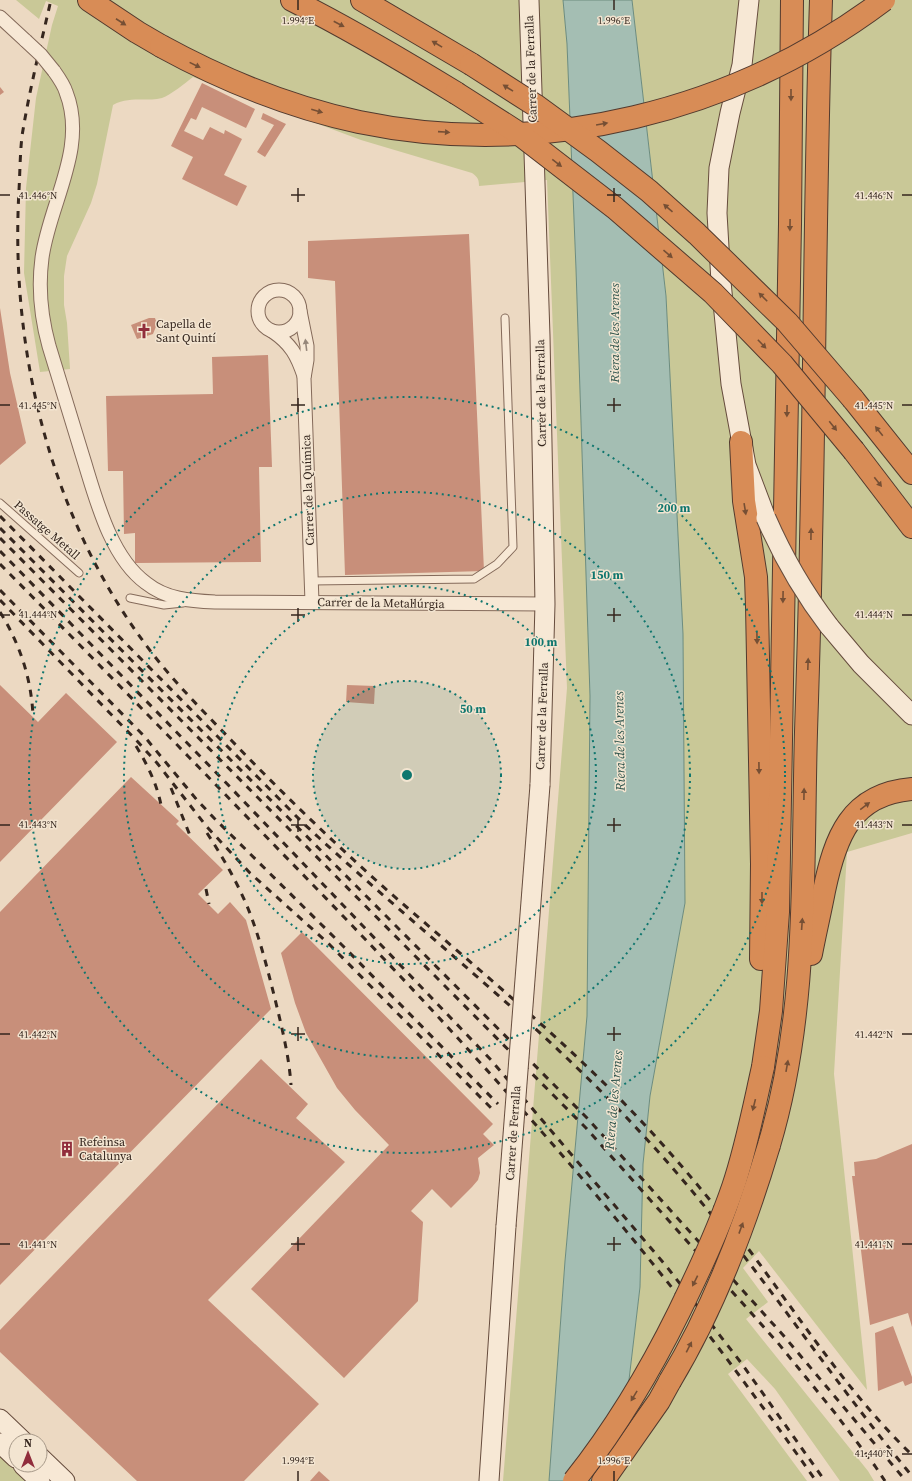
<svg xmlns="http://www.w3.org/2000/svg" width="912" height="1481" font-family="'Source Serif 4',serif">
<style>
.green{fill:#c9c897}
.water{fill:#a4beb3;stroke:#6c8c7f}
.building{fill:#c88f7a}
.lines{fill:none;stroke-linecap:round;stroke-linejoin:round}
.lane-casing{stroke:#846a5a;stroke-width:9}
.street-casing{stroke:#846a5a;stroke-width:15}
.secondary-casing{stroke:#664c3d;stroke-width:21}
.highway-casing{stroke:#523a2e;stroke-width:24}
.lane{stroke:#f7e8d5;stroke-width:7}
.street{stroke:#f7e8d5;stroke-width:13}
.secondary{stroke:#f7e8d5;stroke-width:19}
.highway{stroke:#d88c56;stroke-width:22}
.rail{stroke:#35261e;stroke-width:3;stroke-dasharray:7 7;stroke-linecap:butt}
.street-bridge-casing{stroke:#846a5a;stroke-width:15;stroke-linecap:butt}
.secondary-bridge-casing{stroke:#664c3d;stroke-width:21;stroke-linecap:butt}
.highway-bridge-casing{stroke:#523a2e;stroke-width:24;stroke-linecap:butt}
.street-bridge{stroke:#f7e8d5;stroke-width:13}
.secondary-bridge{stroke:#f7e8d5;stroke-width:19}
.highway-bridge{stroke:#d88c56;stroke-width:22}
.oneway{fill:#764f34}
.oneway2{fill:#96877a}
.ticks{fill:none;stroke:#35261e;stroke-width:1.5}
.ring{fill:none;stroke:#0f766e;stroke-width:2;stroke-dasharray:2 4}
.labels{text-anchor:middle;stroke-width:3;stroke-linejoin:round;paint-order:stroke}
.street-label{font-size:12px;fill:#35261e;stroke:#f3e5d1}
.poi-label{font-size:12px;fill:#35261e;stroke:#f3e5d1;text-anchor:start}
.water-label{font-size:13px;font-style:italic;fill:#2e544c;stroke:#f3e5d1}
.ticks-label{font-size:10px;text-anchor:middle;fill:#35261e;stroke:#f3e5d1;stroke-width:3;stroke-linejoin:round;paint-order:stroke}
.centre{fill:#0f766e;stroke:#f3e5d1;stroke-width:2}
.ring-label{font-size:12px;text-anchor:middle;font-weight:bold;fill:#0f766e;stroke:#f3e5d1;stroke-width:3;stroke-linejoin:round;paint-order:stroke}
</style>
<rect width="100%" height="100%" fill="#ecd9c2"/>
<!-- green -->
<g class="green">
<path d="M16,0H563L567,44L576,269L590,696L587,1016L565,1261L549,1481H503L567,688L547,180L479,186C479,180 478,177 472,173L361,140L193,77C185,83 171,95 162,98C145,102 130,96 113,105L97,184L91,203L67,256L64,276V305L67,323L70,369L40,372L24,273L26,188L36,98L52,25L58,6L46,1L39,19Z"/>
<path d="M632,0H912V833L847,852L834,1074L867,1390L759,1251L743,1268L768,1302L746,1319L868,1471L874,1481H840L775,1389L747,1359L728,1374L807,1481H617L640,1287L643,1164L650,1096L685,903L683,634L666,296Z"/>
<path d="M0,1410L32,1441H16V1465L74,1481H0Z"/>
</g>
<!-- water -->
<path class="water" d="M563,0H632L666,296L683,634L685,903L650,1096L643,1164L640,1287L617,1481H549L565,1261L587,1016L590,696L576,269L567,44Z"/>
<!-- building -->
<g class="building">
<path d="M202,83L255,109L246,128L202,107L196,120L191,118L184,131L203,140L210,127L224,134L225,130L242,139L224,175L247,186L237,206L182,179L193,157L171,146Z"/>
<path d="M0,87L4,92L0,95Z"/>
<path d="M263,113L286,124L265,157L257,152L274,125L261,119Z"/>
<path d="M469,234L484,571L345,575L335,281L308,278V241Z"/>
<path d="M0,308L10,373L26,443L0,465Z"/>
<path d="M149,318H155L157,324L153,334L137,339L131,325Z"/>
<path d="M268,355L272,467H259L261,562L135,563V533L124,534L123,471H108L106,396L213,394L212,357Z"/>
<path d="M0,685L38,722L66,693L117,742L0,862Z"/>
<path d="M347,685L375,686L374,704L346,702Z"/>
<path d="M131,777L179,821L176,824L223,870L198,894L218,914L230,902L246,920L271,1009L0,1285V912Z"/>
<path d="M302,932L493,1124L483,1134L494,1145L478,1158L480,1173L478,1180L472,1187L451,1208L432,1189L411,1211L423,1222L418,1301L344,1378L251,1289L389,1145L355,1110L337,1088L306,1033L295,1003L281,953Z"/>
<path d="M261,1059L308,1104L296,1118L345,1162L208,1300L319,1404L244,1481H137L0,1352V1330Z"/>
<path d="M912,1144V1327L908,1313L870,1325L852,1176H855L854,1162L876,1159Z"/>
<path d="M893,1326L912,1377V1383L905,1386L903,1381L878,1391L875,1333Z"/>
<path d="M319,1471L330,1481H310Z"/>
</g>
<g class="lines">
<defs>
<g id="lane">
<path d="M0,503L79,573"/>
<path d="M311,581L474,579L497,564L513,547L505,318"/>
<path d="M130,598L164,605L183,603"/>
</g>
<g id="street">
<path d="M0,17L26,41"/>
<path d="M54,71C59,78 64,85 66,92C88,148 49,204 42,258C38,288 41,317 49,346C60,382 71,418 82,454C95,495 109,556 146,583C166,599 190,601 215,602L545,604"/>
<circle cx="279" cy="311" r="21"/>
<path d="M300,311L307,346V360L304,378L312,602"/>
<path d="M272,331C291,344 297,355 304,376"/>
</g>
<g id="secondary">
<path d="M529,0L540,336L545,604L540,785"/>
<path d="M749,0L742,65L730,113L719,168L717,213L721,282L731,384L746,465L766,518"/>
<path d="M829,626L861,664L912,715"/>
<path d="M0,1419L23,1441"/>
<path d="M0,1443L16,1458"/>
<path d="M40,1457L65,1481"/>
<path d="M23,1465L40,1481"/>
<path d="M489,1481L506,1226"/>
</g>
<g id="highway">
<path d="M89,0L137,32L161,46"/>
<path d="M292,0C348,28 402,60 456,93"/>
<path d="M362,0L471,64"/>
<path d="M853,399L912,473"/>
<path d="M741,442L744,501L756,577L757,606L762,864L761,959"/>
<path d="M854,451L912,527"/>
<path d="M811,954C815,933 820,912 824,891C835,838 850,794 912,789"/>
<path d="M763,1067L771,1011L778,912L790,224L792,0"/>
<path d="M769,1145C809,1012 802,869 806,732C808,669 810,605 811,542C815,361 815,181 821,0"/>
<path d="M603,1481L659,1401L670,1381"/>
</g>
</defs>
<!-- lane casing -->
<use href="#lane" class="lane-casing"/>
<!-- street casing -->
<use href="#street" class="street-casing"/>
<!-- secondary casing -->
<use href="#secondary" class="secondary-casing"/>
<!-- highway casing -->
<use href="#highway" class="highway-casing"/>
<!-- lane -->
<use href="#lane" class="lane"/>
<!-- street -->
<use href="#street" class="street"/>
<!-- secondary -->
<use href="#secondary" class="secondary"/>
<!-- highway -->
<use href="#highway" class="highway"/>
<!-- rail -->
<g class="rail">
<path d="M50,4C40,48 29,92 22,136C20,154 20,172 19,190C10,348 49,512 143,641C169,677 201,709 232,741C282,793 334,843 388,891C465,958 543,1022 615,1094C664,1143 708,1196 750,1251C802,1321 849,1394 912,1455"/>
<path d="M0,516L302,822C414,927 537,1020 641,1133C741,1240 819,1364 912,1476"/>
<path d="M0,528L588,1119L783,1335L906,1481"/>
<path d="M0,538L586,1128L778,1343L835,1413L875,1466L885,1481"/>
<path d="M0,551L233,790L491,1060L667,1267L742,1364L825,1481"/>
<path d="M0,564C94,659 187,755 280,851C450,1025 615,1204 758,1401C778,1427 797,1454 816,1481"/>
<path d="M0,590L144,736L197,800L214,818L344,947L498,1104"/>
<path d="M0,600L138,742L157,763L207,827L250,873L329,944L495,1112"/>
<path d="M0,612C20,644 31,678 33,715"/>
<path d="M136,746C147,764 157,784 161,805"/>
<path d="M171,788L191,838"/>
<path d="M207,833C224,859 240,887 251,916C261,943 268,971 275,999C282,1028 289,1056 291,1085"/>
<path d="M206,889L209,904"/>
</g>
<defs>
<path id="street-bridge" d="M26,41L41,55L54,71"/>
<g id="secondary-bridge">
<path d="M766,518C783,557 803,592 829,626"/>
<path d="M506,1226L540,785"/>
</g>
<g id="highway-bridge">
<path d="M161,46C223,80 289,107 359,122C542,160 735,112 884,0"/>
<path d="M471,64L535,105L598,151L649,191L697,234L787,322L853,399"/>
<path d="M456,93L514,130L615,208L713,293L782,364L854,451"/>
<path d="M670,1381C714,1308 745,1226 769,1145"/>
<path d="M574,1481C616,1428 649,1373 679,1312C699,1271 718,1231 733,1187C746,1149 754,1107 763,1067"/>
</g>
</defs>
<!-- street-bridge casing -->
<use href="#street-bridge" class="street-bridge-casing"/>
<!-- secondary-bridge casing -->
<use href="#secondary-bridge" class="secondary-bridge-casing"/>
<!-- highway-bridge casing -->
<use href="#highway-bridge" class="highway-bridge-casing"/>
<!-- street-bridge -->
<use href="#street-bridge" class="street-bridge"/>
<!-- secondary-bridge -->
<use href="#secondary-bridge" class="secondary-bridge"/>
<!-- highway-bridge -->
<use href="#highway-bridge" class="highway-bridge"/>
</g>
<!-- one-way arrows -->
<defs><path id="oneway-solid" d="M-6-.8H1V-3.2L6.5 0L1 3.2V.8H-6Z"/></defs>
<g class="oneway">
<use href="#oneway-solid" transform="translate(121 22) rotate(33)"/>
<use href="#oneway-solid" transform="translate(339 24) rotate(28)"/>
<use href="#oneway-solid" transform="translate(437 44) rotate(-149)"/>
<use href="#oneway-solid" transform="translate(195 65) rotate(26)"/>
<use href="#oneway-solid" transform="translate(508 88) rotate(-148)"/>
<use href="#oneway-solid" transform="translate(791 95) rotate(90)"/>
<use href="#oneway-solid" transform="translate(317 111) rotate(16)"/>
<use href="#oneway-solid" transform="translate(602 124) rotate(-10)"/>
<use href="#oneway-solid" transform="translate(444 132) rotate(4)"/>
<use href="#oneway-solid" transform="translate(557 163) rotate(38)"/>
<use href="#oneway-solid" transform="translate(668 208) rotate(-139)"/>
<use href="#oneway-solid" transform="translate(790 225) rotate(91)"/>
<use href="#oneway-solid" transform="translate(668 254) rotate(41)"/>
<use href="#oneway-solid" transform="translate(763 297) rotate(-135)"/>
<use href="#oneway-solid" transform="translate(762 344) rotate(46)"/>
<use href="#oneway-solid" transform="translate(787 411) rotate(91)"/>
<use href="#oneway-solid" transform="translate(833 426) rotate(51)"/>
<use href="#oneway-solid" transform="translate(879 431) rotate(-129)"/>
<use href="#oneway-solid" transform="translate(878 482) rotate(52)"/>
<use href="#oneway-solid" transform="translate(745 509) rotate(81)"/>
<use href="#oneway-solid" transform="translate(811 534) rotate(-89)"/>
<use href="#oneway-solid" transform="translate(783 597) rotate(91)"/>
<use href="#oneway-solid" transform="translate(757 638) rotate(89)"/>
<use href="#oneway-solid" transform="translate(808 664) rotate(-88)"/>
<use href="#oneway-solid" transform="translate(759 768) rotate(89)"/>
<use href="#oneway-solid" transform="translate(804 794) rotate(-89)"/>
<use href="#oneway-solid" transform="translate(865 806) rotate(-37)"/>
<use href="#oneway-solid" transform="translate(762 898) rotate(90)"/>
<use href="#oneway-solid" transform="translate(802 924) rotate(-86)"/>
<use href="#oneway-solid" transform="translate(787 1066) rotate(-80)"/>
<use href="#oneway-solid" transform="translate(754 1105) rotate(104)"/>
<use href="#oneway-solid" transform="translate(741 1228) rotate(-70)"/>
<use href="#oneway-solid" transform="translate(695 1281) rotate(116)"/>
<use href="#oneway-solid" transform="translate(689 1347) rotate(-63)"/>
<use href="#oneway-solid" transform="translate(634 1396) rotate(121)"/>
</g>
<use class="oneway2" href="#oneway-solid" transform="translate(306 345) rotate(-97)"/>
<!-- ticks -->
<path class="ticks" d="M298,0V10M614,0V10M298,188V202M614,188V202M0,195H10M291,195H305M607,195H621M902,195H912M298,398V412M614,398V412M0,405H10M291,405H305M607,405H621M902,405H912M298,608V622M614,608V622M0,615H10M291,615H305M607,615H621M902,615H912M298,818V832M614,818V832M0,825H10M291,825H305M607,825H621M902,825H912M298,1027V1041M614,1027V1041M0,1034H10M291,1034H305M607,1034H621M902,1034H912M298,1237V1251M614,1237V1251M0,1244H10M291,1244H305M607,1244H621M902,1244H912M902,1454H912M298,1471V1481M614,1471V1481"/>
<!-- distance rings -->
<circle cx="407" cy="775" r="94" fill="#0f766e" fill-opacity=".12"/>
<g class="ring">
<circle cx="407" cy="775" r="94"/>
<circle cx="407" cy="775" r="189"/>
<circle cx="407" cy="775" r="283"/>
<circle cx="407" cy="775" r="378"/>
</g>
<!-- icons -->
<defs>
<symbol id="church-bare" viewBox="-9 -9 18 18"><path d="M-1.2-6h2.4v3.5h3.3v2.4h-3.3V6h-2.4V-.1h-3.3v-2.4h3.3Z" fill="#912d3c" stroke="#f3e5d1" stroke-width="2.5" paint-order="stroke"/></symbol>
<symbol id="building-bare" viewBox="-9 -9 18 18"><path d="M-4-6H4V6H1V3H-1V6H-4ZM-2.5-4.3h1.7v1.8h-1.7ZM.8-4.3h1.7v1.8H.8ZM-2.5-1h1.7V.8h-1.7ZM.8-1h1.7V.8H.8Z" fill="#912d3c" stroke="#f3e5d1" stroke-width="2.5" paint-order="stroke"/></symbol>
</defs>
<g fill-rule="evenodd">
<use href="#church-bare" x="133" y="320" width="22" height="22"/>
<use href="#building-bare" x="56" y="1138" width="22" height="22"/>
</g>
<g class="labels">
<!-- street labels -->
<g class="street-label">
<text transform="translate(531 69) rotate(-92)" y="4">Carrer de la Ferralla</text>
<text transform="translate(541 393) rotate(-91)" y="4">Carrer de la Ferralla</text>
<text transform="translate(308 490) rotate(-92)" y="4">Carrer de la Química</text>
<text transform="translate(47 530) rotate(41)" y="4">Passatge Metall</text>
<text transform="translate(381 603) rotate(1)" y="4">Carrer de la Metal·lúrgia</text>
<text transform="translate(542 716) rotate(-88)" y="4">Carrer de la Ferralla</text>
<text transform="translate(513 1133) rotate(-86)" y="4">Carrer de Ferralla</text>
</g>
<!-- poi labels -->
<g class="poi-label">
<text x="156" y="328">Capella de<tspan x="156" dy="14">Sant Quintí</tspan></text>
<text x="79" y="1146">Refeinsa<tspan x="79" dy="14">Catalunya</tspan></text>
</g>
<!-- water labels -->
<g class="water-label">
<text transform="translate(614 333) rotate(-90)" y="5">Riera de les Arenes</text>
<text transform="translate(619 741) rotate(-91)" y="5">Riera de les Arenes</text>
<text transform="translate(613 1100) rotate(-85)" y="5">Riera de les Arenes</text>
</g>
</g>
<g class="ticks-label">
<text x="298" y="24">1.994°E</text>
<text x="614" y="24">1.996°E</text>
<text x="38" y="199">41.446°N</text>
<text x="874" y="199">41.446°N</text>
<text x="38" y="409">41.445°N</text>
<text x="874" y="409">41.445°N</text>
<text x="38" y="618">41.444°N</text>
<text x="874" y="618">41.444°N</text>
<text x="38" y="828">41.443°N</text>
<text x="874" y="828">41.443°N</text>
<text x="38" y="1038">41.442°N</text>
<text x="874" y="1038">41.442°N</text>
<text x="38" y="1248">41.441°N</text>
<text x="874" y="1248">41.441°N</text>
<text x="874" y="1457">41.440°N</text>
<text x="298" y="1464">1.994°E</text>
<text x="614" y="1464">1.996°E</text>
</g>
<circle cx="407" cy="775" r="6" class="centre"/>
<g class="ring-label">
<text x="674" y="512">200 m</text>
<text x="607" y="579">150 m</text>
<text x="541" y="646">100 m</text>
<text x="473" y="713">50 m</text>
</g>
<!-- north arrow -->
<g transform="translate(28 1453)"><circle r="19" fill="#f3e5d1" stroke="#a79989"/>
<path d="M0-3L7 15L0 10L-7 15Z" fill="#912d3c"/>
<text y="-6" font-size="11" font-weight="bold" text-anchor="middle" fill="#35261e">N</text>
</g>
</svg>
